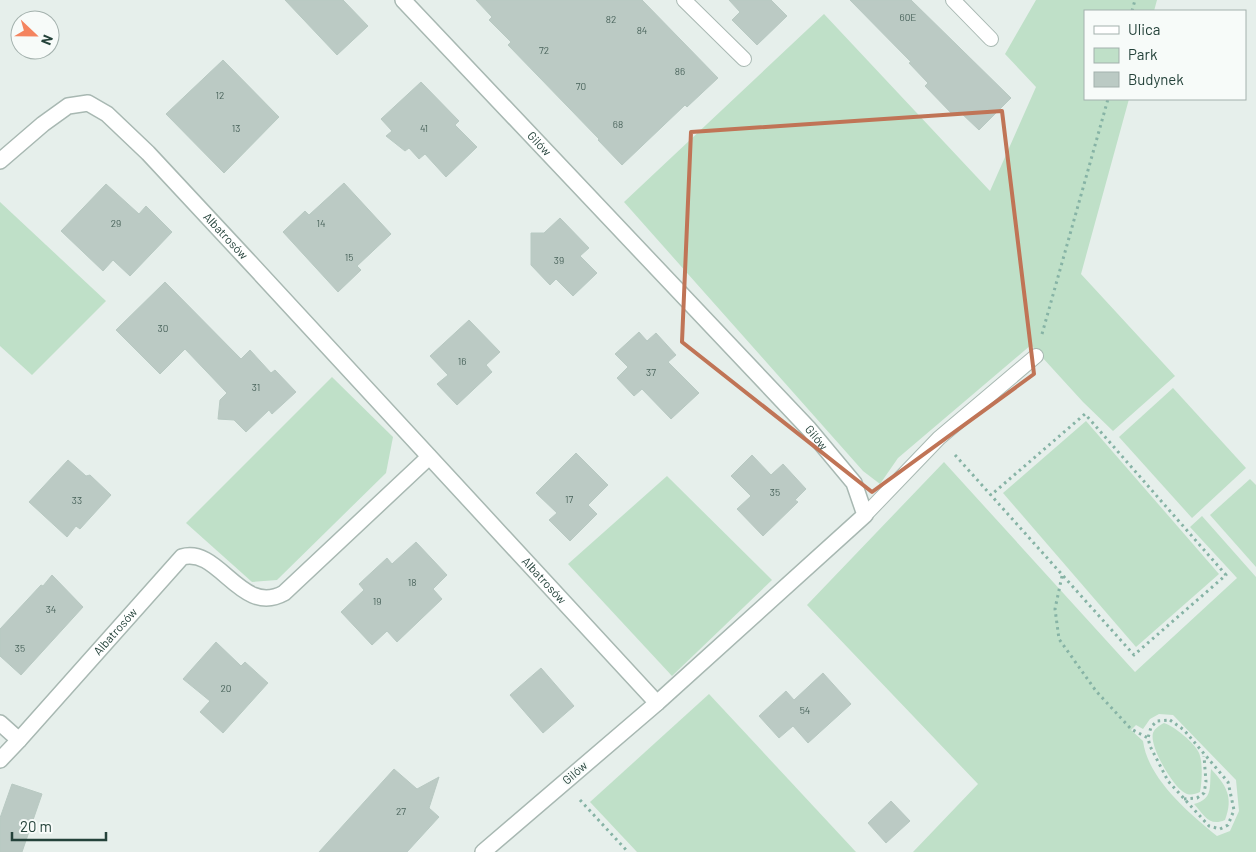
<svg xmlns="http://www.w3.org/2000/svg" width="1256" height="852" font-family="Barlow,sans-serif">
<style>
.green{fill:#bfe0c8;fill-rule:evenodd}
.building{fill:#bbcac4;stroke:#b8c9c2}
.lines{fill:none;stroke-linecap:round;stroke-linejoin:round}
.service-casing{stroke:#a8b8b2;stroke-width:16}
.minor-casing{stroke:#a8b8b2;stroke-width:18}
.path{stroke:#86b3a5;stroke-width:3;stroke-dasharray:2.5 4;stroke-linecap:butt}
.service{stroke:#fff;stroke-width:14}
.minor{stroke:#fff;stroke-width:15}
.marked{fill:none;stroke:#c07456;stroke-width:4;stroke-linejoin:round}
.labels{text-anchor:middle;stroke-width:4;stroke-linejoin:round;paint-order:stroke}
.number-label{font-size:10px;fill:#4a645c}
.street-label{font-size:12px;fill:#24423a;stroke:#f7fbf9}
</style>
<rect width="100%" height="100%" fill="#e6efeb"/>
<!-- green -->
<g class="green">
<path d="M1036,0H1157L1154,11H1085V99H1129L1081,274L1175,376L1113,431L1083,402L1031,345L898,458L880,484L863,471L624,202L824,14L990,191L1036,87L1005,54Z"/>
<path d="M0,202L106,301L32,375L0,346Z"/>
<path d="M332,377L393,437L386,473L277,580L252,582L186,523Z"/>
<path d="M1173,388L1246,468L1192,518L1119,437Z"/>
<path d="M1086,421L1219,574L1136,647L1003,493Z"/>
<path d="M944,462L1135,672L1237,578L1190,527L1202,516L1256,577V852H913L978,784L807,605ZM1159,714L1173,715L1236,780L1239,811L1230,831L1217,836C1189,813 1148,779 1143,741L1131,730L1136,725L1143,729L1150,719Z"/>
<path d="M667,476L772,580L672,676L568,564Z"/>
<path d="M1250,479L1256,485V567L1210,515Z"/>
<path d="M709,694L856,852H637L590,802Z"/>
<path d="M1164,723C1174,726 1195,743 1199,753C1203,762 1202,782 1200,792C1195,794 1190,796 1185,793C1173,787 1149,746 1153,733C1155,728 1160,725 1164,723Z"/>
<path d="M1211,769C1226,785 1234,797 1225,820C1209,827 1204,815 1194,804C1214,799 1209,786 1211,769Z"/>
</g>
<!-- building -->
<g class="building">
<path d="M285,0H343L368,26L337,55Z"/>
<path d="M476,0H642L718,78L687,107L685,105L622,165L598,140L599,139L508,45L511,42L489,20L492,17Z"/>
<path d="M729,0H771L787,16L757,45L732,20L740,12Z"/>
<path d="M850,0H911L1011,98L979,130L959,111L954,116L925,86L928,83L909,63L911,62Z"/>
<path d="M223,60L279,117L224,173L166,114Z"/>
<path d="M421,82L459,121L455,125L477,147L446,177L425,154L419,159L409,148L405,151L386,136L392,131L381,119Z"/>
<path d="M344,183L391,234L357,266L361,270L338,292L283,232L305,211L309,215Z"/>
<path d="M106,184L139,214L146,206L172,232L130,276L113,260L103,271L61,231Z"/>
<path d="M560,218L589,248L580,256L597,273L573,296L556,279L550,285L531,265V233H544Z"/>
<path d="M165,282L241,359L250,350L271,373L275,370L296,392L272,414L269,410L246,432L234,420L218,419L220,400L227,393L185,349L160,374L116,330Z"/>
<path d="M469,320L500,352L486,365L492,372L457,405L437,384L448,375L430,356Z"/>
<path d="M639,332L647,341L656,333L676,355L668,362L699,393L671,419L642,389L634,396L617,378L628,367L615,354Z"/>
<path d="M576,453L608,485L588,505L597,514L570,541L549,520L557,513L536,493Z"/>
<path d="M752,455L771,475L783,464L806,489L795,500L798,502L763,536L737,509L751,496L731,476Z"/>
<path d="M68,460L86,476L90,475L111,495L80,529L76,526L67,537L29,502Z"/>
<path d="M416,542L447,575L433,589L442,599L397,642L387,631L372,645L341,612L364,590L359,584L387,558L392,564Z"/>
<path d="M52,575L83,607L21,675L0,656V629L41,585L43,586Z"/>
<path d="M216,642L241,666L245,662L268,683L223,733L200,712L210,701L183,679Z"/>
<path d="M541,668L574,706L543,733L510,695Z"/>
<path d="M823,673L851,704L808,743L793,726L779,738L759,716L786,691L794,700Z"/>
<path d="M394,769L417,789L439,777L429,808L439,817L407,852H319Z"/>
<path d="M12,784L42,794L22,852H0V818Z"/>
<path d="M891,801L910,821L886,843L868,823Z"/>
</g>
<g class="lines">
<defs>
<g id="service">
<path d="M684,0L744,59"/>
<path d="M953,0L991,39"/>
<path d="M865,515L939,438L1036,356"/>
</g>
<g id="minor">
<path id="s1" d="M403,0L809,429L854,483L865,515L657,703L483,852"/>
<path id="s2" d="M0,161L43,124L68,106L88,103L107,114L148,153L243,255L657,703"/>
<path d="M0,723L19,740L0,760"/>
<path id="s3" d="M19,740L182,557C219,546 241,617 284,593L429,457"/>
</g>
</defs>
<!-- service casing -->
<use href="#service" class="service-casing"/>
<!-- minor casing -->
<use href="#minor" class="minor-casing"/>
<!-- path -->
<g class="path">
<path d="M1132,11L1135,0"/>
<path d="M1042,334L1108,99"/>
<path d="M955,455L1134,655L1226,575L1085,414L991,495"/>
<path d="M1062,576L1055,609L1059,639L1096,691L1131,729L1148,738"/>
<path d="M1170,720L1184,730L1228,782L1234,810L1228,825L1220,829L1209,826L1168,781L1150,746L1148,738L1151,727L1157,721Z"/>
<path d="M1184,799L1197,798L1204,793L1206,782L1204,756"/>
<path d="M580,800L628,852"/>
</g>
<!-- service -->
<use href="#service" class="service"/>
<!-- minor -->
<use href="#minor" class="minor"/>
</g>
<!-- marked area -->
<path class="marked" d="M1002,111L1034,374L872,492L682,342L691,132Z"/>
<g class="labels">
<!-- number labels -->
<g class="number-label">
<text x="908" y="21">60E</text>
<text x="611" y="23">82</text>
<text x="642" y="34">84</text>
<text x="544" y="54">72</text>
<text x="680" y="75">86</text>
<text x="581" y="90">70</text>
<text x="220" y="99">12</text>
<text x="618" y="128">68</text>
<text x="236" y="132">13</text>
<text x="424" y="132">41</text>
<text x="116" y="227">29</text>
<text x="321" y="227">14</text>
<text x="349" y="261">15</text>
<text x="559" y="264">39</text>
<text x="163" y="332">30</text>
<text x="462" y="365">16</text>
<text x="651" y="376">37</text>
<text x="256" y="391">31</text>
<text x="775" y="496">35</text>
<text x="569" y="503">17</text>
<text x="77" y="504">33</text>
<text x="412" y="586">18</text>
<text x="377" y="605">19</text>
<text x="51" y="613">34</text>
<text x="20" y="652">35</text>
<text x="226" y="692">20</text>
<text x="805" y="714">54</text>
<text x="401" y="815">27</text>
</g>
<!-- street labels -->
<g class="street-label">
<text dy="4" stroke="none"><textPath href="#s1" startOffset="198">Gilów</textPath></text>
<text dy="4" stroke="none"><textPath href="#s2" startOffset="300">Albatrosów</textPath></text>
<text dy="4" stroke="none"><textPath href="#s1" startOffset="602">Gilów</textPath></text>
<text dy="4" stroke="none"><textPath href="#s2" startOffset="769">Albatrosów</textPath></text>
<text dy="4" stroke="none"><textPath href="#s3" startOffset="145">Albatrosów</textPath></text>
<text transform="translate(575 773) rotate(-41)" y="4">Gilów</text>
</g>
</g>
<!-- legend -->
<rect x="1084" y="10" width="162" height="90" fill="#f7fbf9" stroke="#a3b1ad"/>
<rect x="1094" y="26" width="25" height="8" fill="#ffffff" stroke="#a3b1ad"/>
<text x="1128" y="35" font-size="15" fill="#24423a">Ulica</text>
<rect x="1094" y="48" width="25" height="15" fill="#bfe0c8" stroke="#a3b1ad"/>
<text x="1128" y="60" font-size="15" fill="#24423a">Park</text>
<rect x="1094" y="72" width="25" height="15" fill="#bbcac4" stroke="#a3b1ad"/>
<text x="1128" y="85" font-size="15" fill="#24423a">Budynek</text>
<!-- north arrow -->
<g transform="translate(35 35) rotate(112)"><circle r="24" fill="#f7fbf9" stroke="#a3b1ad"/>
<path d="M0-4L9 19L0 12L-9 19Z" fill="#f4845f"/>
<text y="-8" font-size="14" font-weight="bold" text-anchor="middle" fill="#24423a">N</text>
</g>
<!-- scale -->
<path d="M12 832v8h94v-8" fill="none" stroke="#24423a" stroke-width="2.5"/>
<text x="20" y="832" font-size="15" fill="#24423a" stroke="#f7fbf9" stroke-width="4" paint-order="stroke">20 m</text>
</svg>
